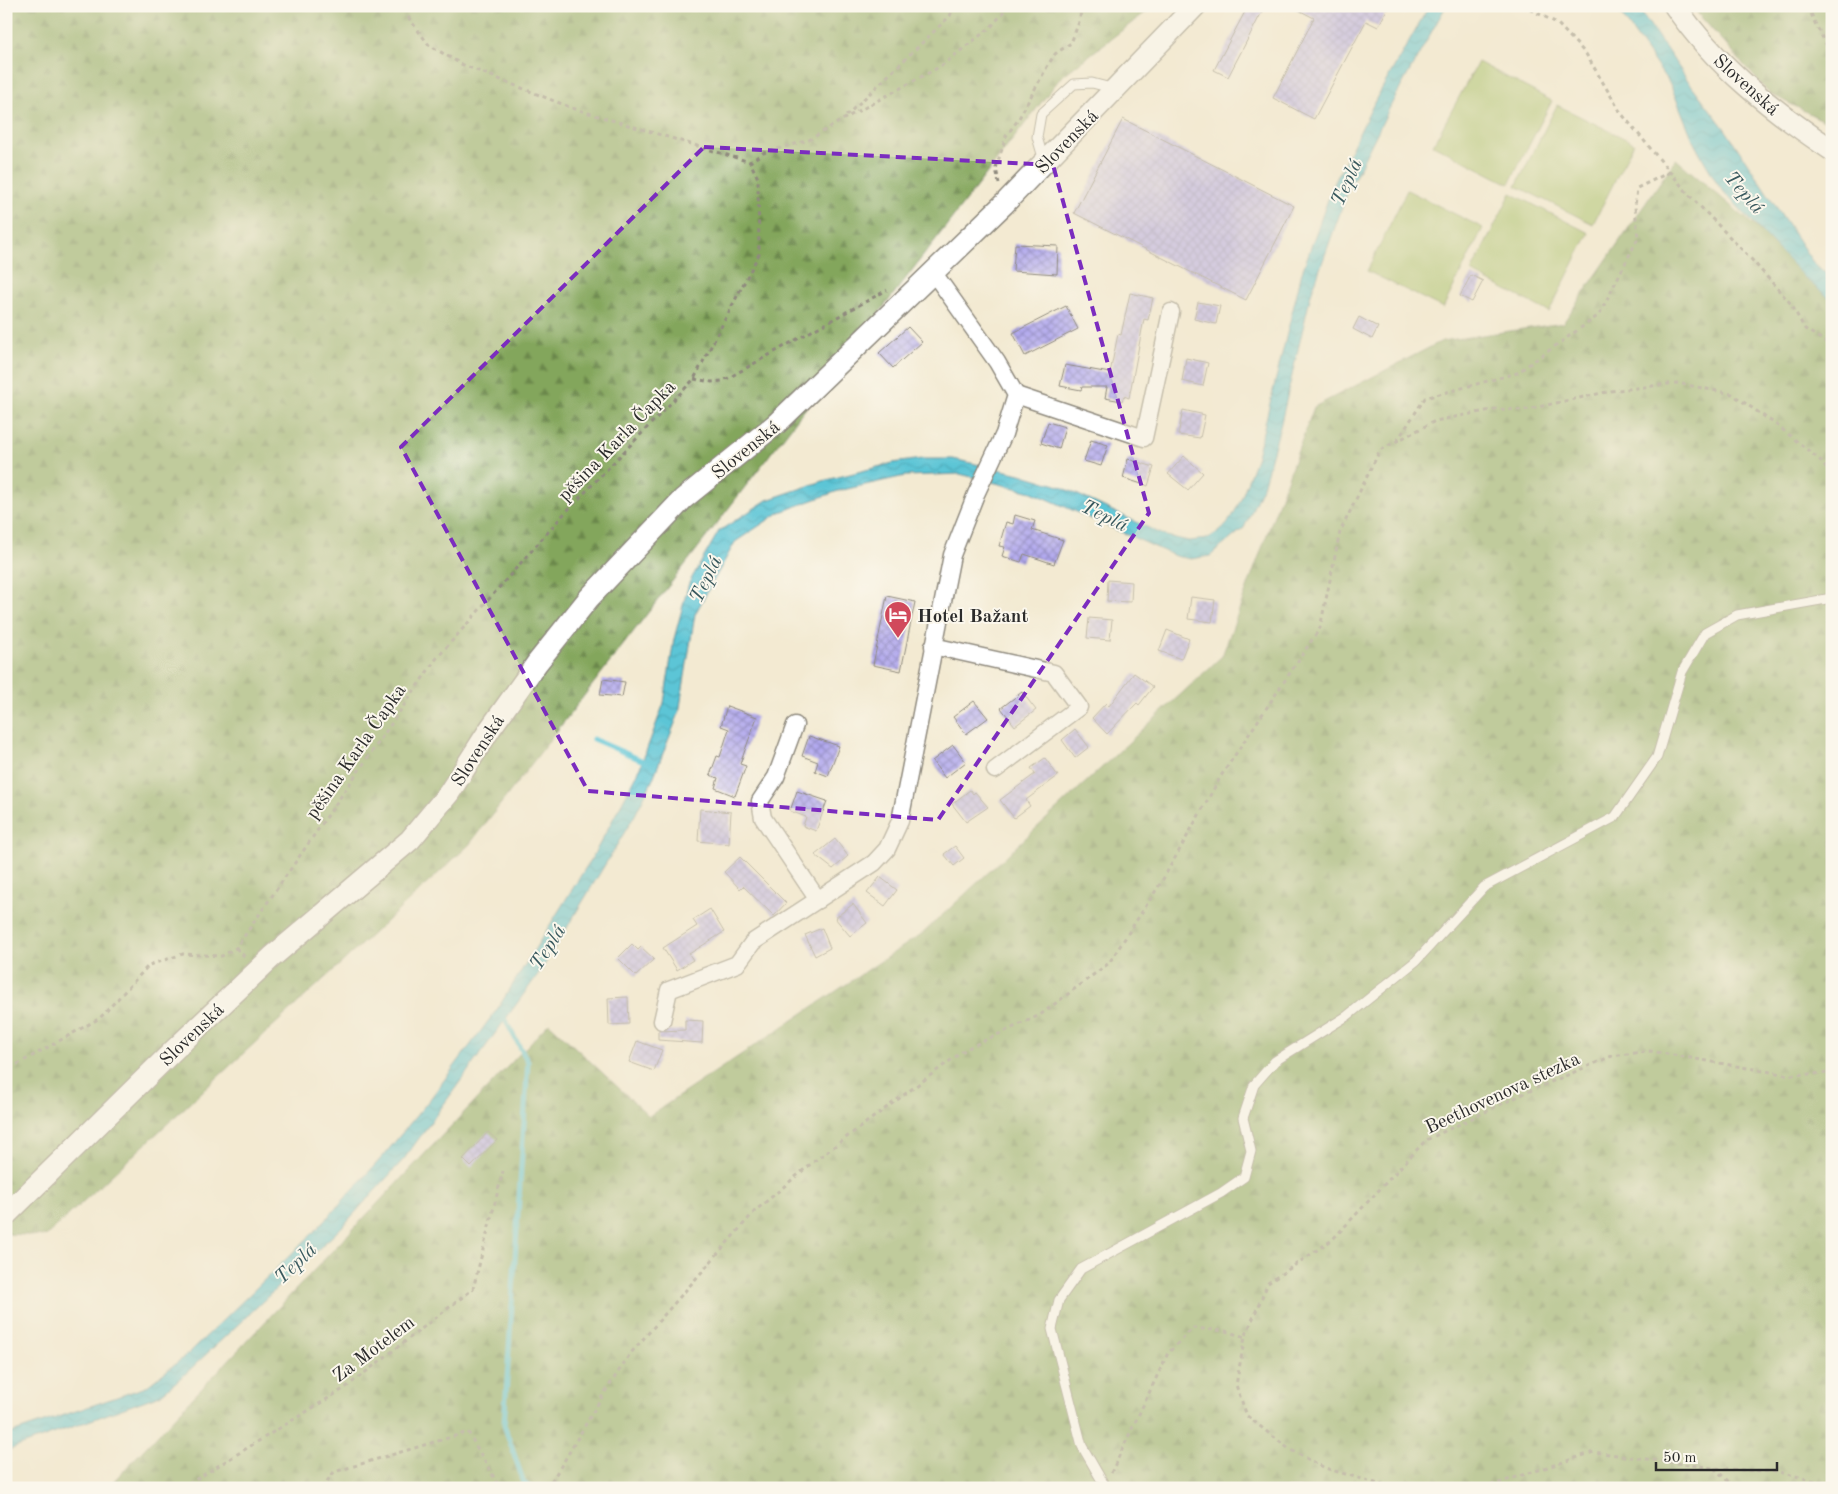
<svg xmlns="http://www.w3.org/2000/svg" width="1838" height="1494" font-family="'Old Standard TT',serif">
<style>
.forest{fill:url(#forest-firs);stroke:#576844}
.pitch{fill:#a4c067;stroke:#687649}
.water{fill:url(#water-waves);stroke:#437880}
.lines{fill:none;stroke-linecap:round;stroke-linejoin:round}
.stream{stroke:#5bc5d6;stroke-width:5}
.building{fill:url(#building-cross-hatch)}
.service-casing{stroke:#8f8a7e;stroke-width:11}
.minor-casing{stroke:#8f8a7e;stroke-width:19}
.tertiary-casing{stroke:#8f8a7e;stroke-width:24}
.path{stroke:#8f8a7e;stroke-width:3;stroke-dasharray:4 4;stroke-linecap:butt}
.service{stroke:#fff;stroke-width:9}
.minor{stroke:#fff;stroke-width:16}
.tertiary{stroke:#fff;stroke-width:21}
.marked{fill:none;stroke:#7b2cbf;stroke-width:4;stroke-dasharray:10 6;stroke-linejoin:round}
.labels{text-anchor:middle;stroke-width:4;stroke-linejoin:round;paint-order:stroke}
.street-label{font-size:19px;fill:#2b2b2b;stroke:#fbf7ec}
.poi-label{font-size:19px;font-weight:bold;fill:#2b2b2b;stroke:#fbf7ec;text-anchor:start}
.water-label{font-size:20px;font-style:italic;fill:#39595e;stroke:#fbf7ec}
</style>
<defs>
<pattern id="forest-firs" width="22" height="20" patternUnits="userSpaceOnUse" patternTransform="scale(1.25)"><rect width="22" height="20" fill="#83a65c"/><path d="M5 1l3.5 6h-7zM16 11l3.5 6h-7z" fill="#6b874c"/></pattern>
<pattern id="water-waves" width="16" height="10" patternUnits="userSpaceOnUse" patternTransform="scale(1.25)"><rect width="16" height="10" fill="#5bc5d6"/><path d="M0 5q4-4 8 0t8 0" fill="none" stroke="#4fa9b8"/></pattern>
<pattern id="building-cross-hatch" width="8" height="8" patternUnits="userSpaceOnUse" patternTransform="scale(1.25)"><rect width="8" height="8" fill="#b1a8ee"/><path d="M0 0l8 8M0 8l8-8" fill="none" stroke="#9089c1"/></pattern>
</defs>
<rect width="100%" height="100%" fill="#fbf7ec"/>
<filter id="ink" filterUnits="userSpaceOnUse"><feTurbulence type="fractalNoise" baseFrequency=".02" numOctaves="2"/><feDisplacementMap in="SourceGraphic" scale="10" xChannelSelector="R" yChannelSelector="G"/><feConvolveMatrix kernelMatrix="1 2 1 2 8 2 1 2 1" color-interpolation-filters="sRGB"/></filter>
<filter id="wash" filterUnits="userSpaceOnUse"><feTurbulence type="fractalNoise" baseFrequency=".0096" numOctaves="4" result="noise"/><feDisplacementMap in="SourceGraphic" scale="20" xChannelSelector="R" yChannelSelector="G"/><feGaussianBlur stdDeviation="1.12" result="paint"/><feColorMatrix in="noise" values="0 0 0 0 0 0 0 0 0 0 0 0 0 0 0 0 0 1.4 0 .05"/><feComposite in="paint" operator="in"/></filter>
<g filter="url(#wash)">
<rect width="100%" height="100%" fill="#f3ead2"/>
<!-- forest -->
<g class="forest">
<path d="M6,6H1154L1061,77L469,845L46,1236L6,1234Z"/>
<path d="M1691,6H1832V125L1769,93Z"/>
<path d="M1676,159L1832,292V1488H107L549,1023L649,1116L923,933L1222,656L1314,407L1442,341L1563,323Z"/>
</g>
<!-- pitch -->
<g class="pitch">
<path d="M1478,62L1552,101L1509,184L1433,145Z"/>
<path d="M1557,105L1634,143L1593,224L1516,186Z"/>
<path d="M1407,190L1483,228L1443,308L1367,271Z"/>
<path d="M1511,193L1589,233L1549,312L1471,272Z"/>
</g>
<!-- water -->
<g class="water">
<path d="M1429,6H1446L1392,103L1348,191L1311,294L1280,427L1264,483L1244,528L1210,556L1191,559L1175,556L1032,492L960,474L905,476L838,491L780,512L735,542L695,614L679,713L652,781L635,815L542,969L404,1159L341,1228L182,1377L160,1395L6,1451V1435L146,1387L189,1353L317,1229L384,1155L430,1099L498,1008L593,856L638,773L664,703L674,639L689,583L719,531L767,500L823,481L893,463L922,459H953L1020,474L1059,486L1166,536L1189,541L1207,539L1221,530L1232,517L1241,499L1257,456L1302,272L1332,188L1377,97Z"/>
<path d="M1615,6H1637L1686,78L1725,129L1812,261L1832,279V300L1808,281L1720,188L1695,145L1671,86Z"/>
</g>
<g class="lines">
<!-- stream -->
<g class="stream">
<path d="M593,739L648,763"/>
<path d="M503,1016L528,1062L504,1425L524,1483L530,1488"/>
</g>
</g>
<g id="blocks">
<!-- building -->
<g class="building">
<path d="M1248,6H1265L1228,77L1214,70Z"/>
<path d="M1291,6H1389L1378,27L1366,21L1314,119L1273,98L1314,18Z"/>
<path d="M1123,119L1294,206L1246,300L1074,213Z"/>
<path d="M1015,244L1058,246L1057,274L1013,271Z"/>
<path d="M1471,275L1483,281L1472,302L1460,296Z"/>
<path d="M1130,293L1153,298L1148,320L1144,319L1129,398L1124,396L1122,401L1105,398L1107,387H1082L1081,390L1060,386L1065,365L1110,373L1118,334L1121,335Z"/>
<path d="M1198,302L1220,306L1216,324L1194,319Z"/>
<path d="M1066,306L1078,329L1025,356L1013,333Z"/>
<path d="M1359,317L1378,327L1372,339L1353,329Z"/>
<path d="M908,327L922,342L893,368L879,353Z"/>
<path d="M1186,358L1208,363L1203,386L1182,381Z"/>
<path d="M1183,410L1205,415L1200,438L1178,435Z"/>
<path d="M1048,422L1065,427L1059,449L1041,443Z"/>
<path d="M1091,440L1108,445L1101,466L1084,461Z"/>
<path d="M1184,456L1203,473L1188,490L1168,474Z"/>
<path d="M1128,459L1154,467L1148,486L1123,478Z"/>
<path d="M1015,515L1035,521L1032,530L1063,540L1054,564L1024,554L1021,562L1002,556L1005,547L999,546L1006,522L1013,524Z"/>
<path d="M1108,580L1132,582L1131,602L1107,601Z"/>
<path d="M887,596L915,602L901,671L873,665Z"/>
<path d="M1191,597L1215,600L1212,622L1188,619Z"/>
<path d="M1089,618L1112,620L1110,640L1087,638Z"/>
<path d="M1167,630L1189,639L1181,659L1159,651Z"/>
<path d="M1134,673L1153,687L1139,705L1137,703L1107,734L1092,718L1106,703L1109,706Z"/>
<path d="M603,679L625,682L622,697L600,695Z"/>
<path d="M1022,692L1036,710L1015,726L1001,708Z"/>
<path d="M974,701L988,718L966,734L953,717Z"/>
<path d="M727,706L757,717L740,764L746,766L735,796L715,788L718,778L710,775L717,756L720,757L729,729L721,726Z"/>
<path d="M1075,729L1089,747L1075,758L1062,740Z"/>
<path d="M809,736L839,746L828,776L815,771L818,762L802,756Z"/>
<path d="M953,745L966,762L945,778L932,761Z"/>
<path d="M1045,758L1058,776L1026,800L1030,806L1014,818L1000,800L1035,774L1031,768Z"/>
<path d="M970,790L973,794L975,792L988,807L966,822L952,804Z"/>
<path d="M797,791L827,801L816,831L803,826L806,817L790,811Z"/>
<path d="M700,809L731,812L729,844L698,841Z"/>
<path d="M835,839L848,856L833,869L815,855Z"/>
<path d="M955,846L964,858L954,866L944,854Z"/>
<path d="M740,857L786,903L774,916L743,886L740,889L724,872Z"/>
<path d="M880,877L897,890L885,906L867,893Z"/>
<path d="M853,904L867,923L850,936L835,918Z"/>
<path d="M710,909L724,932L689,954L693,960L677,970L663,948L697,926L693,920Z"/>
<path d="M822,928L830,948L815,956L805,935Z"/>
<path d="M632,944L638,950L641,947L654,959L636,976L618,958Z"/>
<path d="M628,997L629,1024L609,1025L608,998Z"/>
<path d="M685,1020L703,1021L702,1043L658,1040V1031L685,1030Z"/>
<path d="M637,1041L662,1050L654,1071L629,1062Z"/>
<path d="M488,1132L497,1140L471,1167L463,1159Z"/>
</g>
</g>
</g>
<g filter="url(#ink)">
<use href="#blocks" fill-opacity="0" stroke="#8f8a7e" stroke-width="1"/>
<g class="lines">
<defs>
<g id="service">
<path d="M1044,161L1037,137L1041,114L1074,84L1092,83L1115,89"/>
<path d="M1106,1488L1082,1446L1052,1329L1059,1300L1081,1269L1221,1193L1244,1177L1251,1151L1243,1118L1254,1085L1275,1061L1347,1016L1416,961L1484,887L1615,817L1657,757L1682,672L1705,633L1737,615L1832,598"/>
</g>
<g id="minor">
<path d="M1016,395L1144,438L1171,312"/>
<path d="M933,646L1054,673L1079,707L995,770"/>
<path d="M795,725L776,777L760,801L763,818L818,900"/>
<path d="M662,1021L669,990L737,964L753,942L874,863L887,849L900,821L952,555L976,494L1004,434L1016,395L997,362L933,272"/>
</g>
<g id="tertiary">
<path d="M1675,6C1715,65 1773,111 1832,150"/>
<path d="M6,1215L174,1050L272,957L410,840L449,793L490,729L537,663L589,598L683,499L776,424L1004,204L1195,6"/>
</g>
</defs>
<!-- service casing -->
<use href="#service" class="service-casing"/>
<!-- minor casing -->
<use href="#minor" class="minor-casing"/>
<!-- tertiary casing -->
<use href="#tertiary" class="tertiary-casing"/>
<!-- path -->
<g class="path">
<path d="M1523,6L1557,23L1586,54L1621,113L1690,196L1752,260L1791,304L1805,329L1832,346"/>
<path d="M1809,6L1813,19L1832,56"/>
<path d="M408,17L429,45L461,64L572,108L750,162"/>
<path d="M846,116L950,16L954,6"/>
<path d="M999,184L996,168L1006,136L1018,120L1048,65L1055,54L1071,43L1079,22L1082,6"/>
<path d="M694,379L712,382L723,381L817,328L887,290"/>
<path d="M1397,441L1425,398L1517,373L1599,315L1638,238L1635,207L1637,188L1670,172"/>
<path d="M236,948L246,958"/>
<path d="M6,1075L9,1069L100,1018L149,965L183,954L222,956L236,948L436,659L563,515L694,379L759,254L758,178L750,162L763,153L809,140L842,120L941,66L991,27L1009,6"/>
<path d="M1714,1468L1729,1482L1742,1488"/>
<path d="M1111,1473L1168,1353L1193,1328L1225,1331L1245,1337"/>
<path d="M182,1488L345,1388L473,1289L503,1171"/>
<path d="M322,1488L334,1472L468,1432L500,1488"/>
<path d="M547,1488L563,1463L603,1395L630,1354L755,1211L813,1162L966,1049L1040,1015L1109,963L1162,881L1221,776L1320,628L1340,532L1380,450L1435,421L1496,409L1524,410L1611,391L1677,383L1732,394L1778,426L1820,460L1832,476"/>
<path d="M1392,1488L1325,1468L1289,1449L1247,1416L1236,1385L1245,1337L1268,1283L1332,1240L1426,1140L1525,1093L1612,1056L1650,1051L1788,1075L1832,1073"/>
<path d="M1483,1488L1594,1452L1713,1468L1779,1472L1832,1485"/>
</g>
<!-- service -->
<use href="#service" class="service"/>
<!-- minor -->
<use href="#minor" class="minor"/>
<!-- tertiary -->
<use href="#tertiary" class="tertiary"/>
</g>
</g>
<!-- marked area -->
<path d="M0 0H1838V1494H0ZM704,147L1053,165L1149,513L938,820L588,791L401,447Z" fill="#f3ead2" fill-opacity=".55" fill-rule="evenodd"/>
<path class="marked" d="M704,147L1053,165L1149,513L938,820L588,791L401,447Z"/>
<!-- icons -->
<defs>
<symbol id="hotel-pin" viewBox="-11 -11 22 30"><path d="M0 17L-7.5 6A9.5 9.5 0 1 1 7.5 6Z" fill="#d1495b" stroke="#fbf7ec"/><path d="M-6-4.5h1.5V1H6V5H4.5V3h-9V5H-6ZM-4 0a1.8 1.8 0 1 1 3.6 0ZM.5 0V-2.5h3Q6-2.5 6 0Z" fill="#fff"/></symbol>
</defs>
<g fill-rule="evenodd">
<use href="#hotel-pin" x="882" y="599" width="32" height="43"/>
</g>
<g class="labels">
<!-- street labels -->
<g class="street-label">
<text transform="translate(1747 84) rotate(42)" y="7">Slovenská</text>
<text transform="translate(1066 141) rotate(-46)" y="7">Slovenská</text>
<text transform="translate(616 440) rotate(-46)" y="7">pěšina Karla Čapka</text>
<text transform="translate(745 449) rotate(-39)" y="7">Slovenská</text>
<text transform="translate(477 750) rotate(-57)" y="7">Slovenská</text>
<text transform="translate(355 751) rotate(-55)" y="7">pěšina Karla Čapka</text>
<text transform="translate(191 1034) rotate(-44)" y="7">Slovenská</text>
<text transform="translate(1502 1092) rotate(-25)" y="7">Beethovenova stezka</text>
<text transform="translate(373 1348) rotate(-37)" y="7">Za Motelem</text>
</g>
<!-- poi labels -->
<g class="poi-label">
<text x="917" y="622">Hotel Bažant</text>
</g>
<!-- water labels -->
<g class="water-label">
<text transform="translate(1346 182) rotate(-66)" y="7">Teplá</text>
<text transform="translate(1745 192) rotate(49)" y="7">Teplá</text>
<text transform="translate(1105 515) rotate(26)" y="7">Teplá</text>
<text transform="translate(705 579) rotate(-64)" y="7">Teplá</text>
<text transform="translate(547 947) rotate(-57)" y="7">Teplá</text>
<text transform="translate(295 1263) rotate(-43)" y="7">Teplá</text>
</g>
</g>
<!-- margin -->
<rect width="1838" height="1494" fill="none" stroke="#fbf7ec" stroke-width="25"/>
<!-- scale -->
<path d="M1656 1462v8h121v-8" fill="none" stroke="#2b2b2b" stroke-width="2.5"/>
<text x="1663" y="1462" font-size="15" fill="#2b2b2b" stroke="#fbf7ec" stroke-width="4" paint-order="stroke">50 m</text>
</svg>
